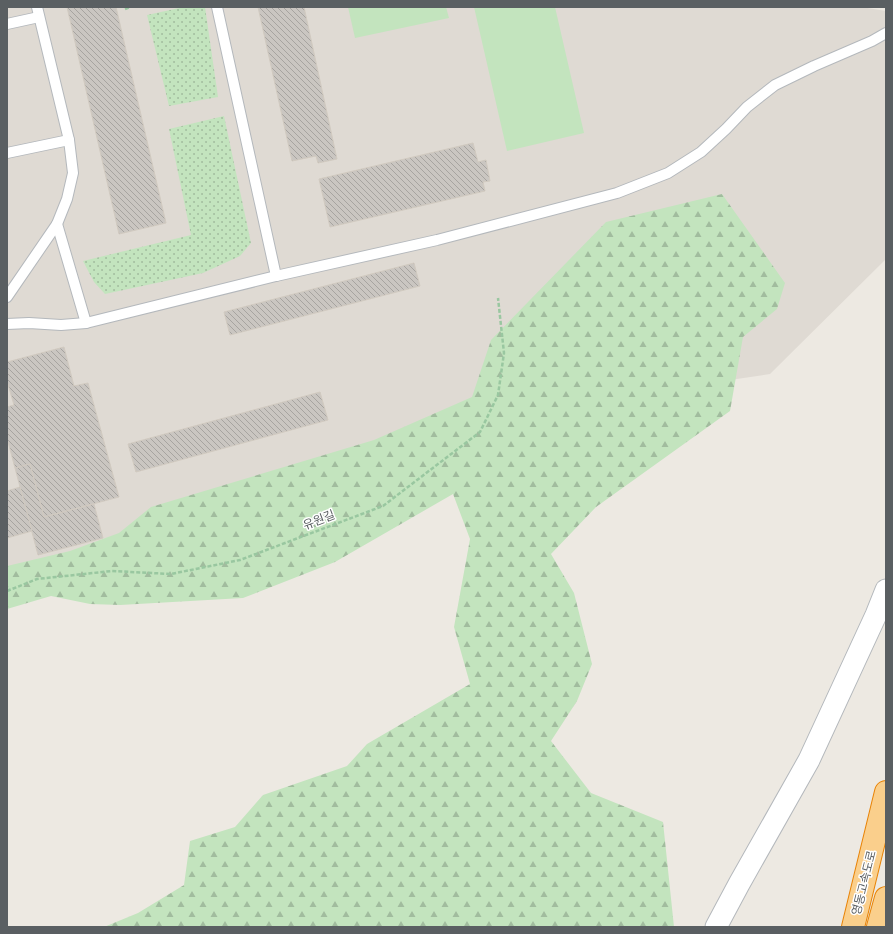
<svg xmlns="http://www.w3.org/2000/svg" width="893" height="934" font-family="Signika,'Noto Sans KR',sans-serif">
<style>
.education{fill:#dfdad3}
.grass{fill:url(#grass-dots)}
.forest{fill:url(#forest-firs)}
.garden{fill:#c3e4be}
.building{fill:url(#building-back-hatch);stroke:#d1cac0}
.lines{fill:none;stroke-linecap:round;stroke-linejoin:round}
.service-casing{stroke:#b4b8bc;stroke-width:12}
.minor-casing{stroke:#b4b8bc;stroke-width:23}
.motorway-casing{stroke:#e88306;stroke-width:24}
.path{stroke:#99c7a0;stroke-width:2.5;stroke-dasharray:4 2;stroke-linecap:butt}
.service{stroke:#fff;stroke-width:10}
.minor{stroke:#fff;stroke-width:21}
.motorway{stroke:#facf8c;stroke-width:22}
.labels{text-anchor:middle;stroke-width:3;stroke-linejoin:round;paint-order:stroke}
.street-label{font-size:12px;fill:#5a5f62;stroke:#fff}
</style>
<defs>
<pattern id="grass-dots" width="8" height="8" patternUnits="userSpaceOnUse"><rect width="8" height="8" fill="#c3e4be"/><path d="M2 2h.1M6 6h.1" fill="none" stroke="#a1bc9e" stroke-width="1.8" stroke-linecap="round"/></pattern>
<pattern id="forest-firs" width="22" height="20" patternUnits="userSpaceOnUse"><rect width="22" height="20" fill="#c3e4be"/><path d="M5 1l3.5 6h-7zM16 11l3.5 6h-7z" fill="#a1bc9e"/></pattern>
<pattern id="building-back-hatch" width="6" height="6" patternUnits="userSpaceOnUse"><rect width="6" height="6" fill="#cac6c1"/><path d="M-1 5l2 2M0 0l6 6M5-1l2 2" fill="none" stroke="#a7a4a0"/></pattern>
</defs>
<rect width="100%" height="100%" fill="#ede9e2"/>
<!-- education -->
<path class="education" d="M7,7H861L886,11V259L770,374L669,389L449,419L7,578Z"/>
<!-- grass -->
<g class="grass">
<path d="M184,7H205L218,97L169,106L147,15Z"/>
<path d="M224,116L251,243L240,256L203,273L105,294L94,282L83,261L191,235L169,129Z"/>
</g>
<!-- forest -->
<path class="forest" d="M722,194L785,283L777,309L743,337L730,411L596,507L551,554L574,593L592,664L577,701L551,741L591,793L663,822L674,927H104L138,913L184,885L190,841L235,827L263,795L347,766L367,744L470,684L454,627L470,539L453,494L335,562L243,598L120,605L90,604L51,596L7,609V566L70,551L119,533L151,507L374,440L472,397L491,340L606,222Z"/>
<!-- garden -->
<g class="garden">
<path d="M348,7H446L449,18L355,38Z"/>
<path d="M474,7H555L584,133L507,151Z"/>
</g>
<!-- building -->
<g class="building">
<path d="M67,7H116L166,223L119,234Z"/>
<path d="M258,7H304L337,159L318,163L316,156L292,161Z"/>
<path d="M473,143L478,162L486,160L490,181L483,182L485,191L330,227L319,179Z"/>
<path d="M414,263L420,286L230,335L224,312Z"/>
<path d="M64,347L74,386L88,383L119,497L44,517L30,464L15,468L7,438V407L14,405L7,381V362Z"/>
<path d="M320,392L328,420L136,472L128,444Z"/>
<path d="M30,464L44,517L94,504L103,538L38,555L15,468Z"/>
<path d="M20,487L32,531L7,538V491Z"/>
</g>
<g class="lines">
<defs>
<g id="service">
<path d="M217,7L276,276"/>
<path d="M7,24L39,17"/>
<path d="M7,153L69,140"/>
<path d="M57,224L86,323"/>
<path d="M7,297L57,224L67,199L73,173L69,140L37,7"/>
<path d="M7,324L29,323L61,325L86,323L276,276L437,240L617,193L668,173L701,152L726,129L747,107L775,85L814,66L872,41L886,33"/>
</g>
<path id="minor" d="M716,927L739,884L809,760L876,615L886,590"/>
<g id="motorway">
<path d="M853,927L886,792"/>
<path d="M878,927L886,898"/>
</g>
</defs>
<!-- service casing -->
<use href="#service" class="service-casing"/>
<!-- minor casing -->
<use href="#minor" class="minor-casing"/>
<!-- motorway casing -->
<use href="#motorway" class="motorway-casing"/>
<!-- path -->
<g class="path">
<path d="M125,9L130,7"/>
<path d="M7,591L37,579L112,571L171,574L240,560L383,506L480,432L498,395L504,353L498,298"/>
</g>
<!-- service -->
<use href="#service" class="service"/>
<!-- minor -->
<use href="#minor" class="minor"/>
<!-- motorway -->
<use href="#motorway" class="motorway"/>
</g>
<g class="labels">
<!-- street labels -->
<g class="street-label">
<text transform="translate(319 520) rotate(-21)" y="4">유원길</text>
<text transform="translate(864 883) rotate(-76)" y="4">영동고속도로</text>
</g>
</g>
<!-- border -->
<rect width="893" height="934" fill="none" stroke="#5a5f62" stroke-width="16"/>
</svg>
